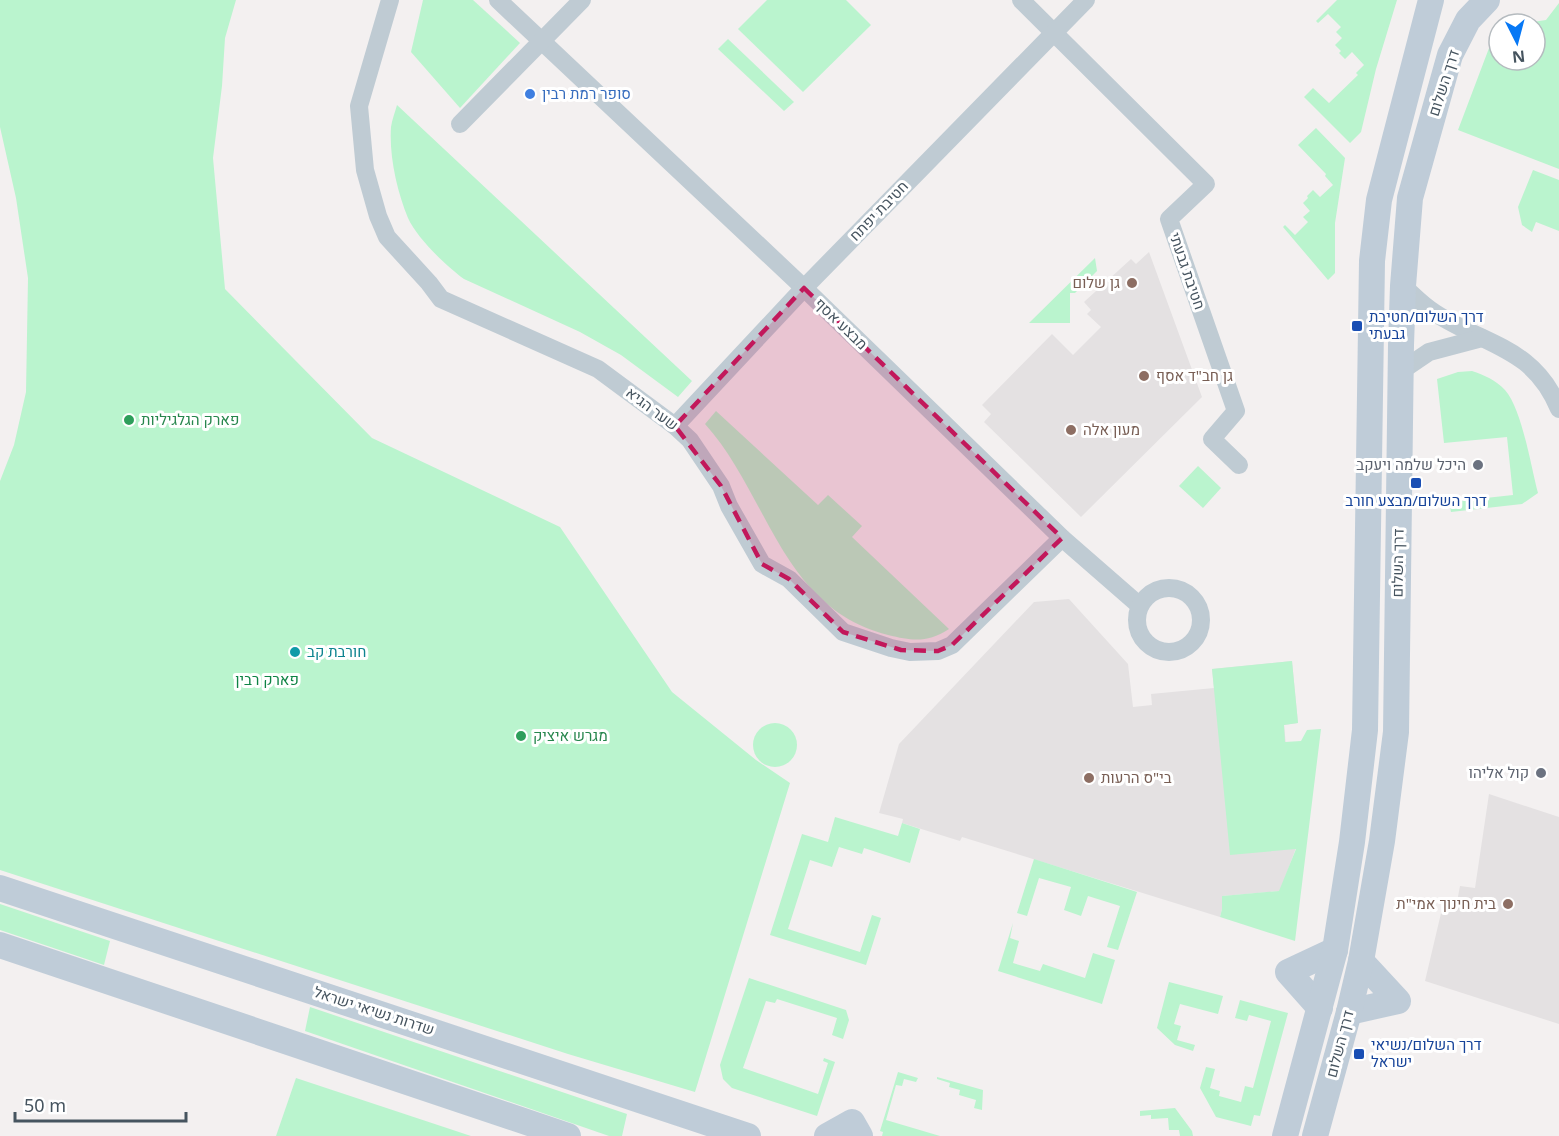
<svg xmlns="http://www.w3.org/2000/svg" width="1559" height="1136" font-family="'Noto Sans',Heebo,sans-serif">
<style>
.education{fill:#e4e1e2}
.green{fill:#baf4ce}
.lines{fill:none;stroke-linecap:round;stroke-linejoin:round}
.street{stroke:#bfcbd3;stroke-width:18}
.secondary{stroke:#bfccd8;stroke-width:26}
.marked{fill:#c2185b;fill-opacity:0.2;stroke:#c2185b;stroke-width:4.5;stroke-dasharray:12 8;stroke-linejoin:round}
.shop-dot{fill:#3f7fe0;stroke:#fff;stroke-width:2}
.education-dot{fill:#8d6e63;stroke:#fff;stroke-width:2}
.transit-dot{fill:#1a4fb4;stroke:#fff;stroke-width:2}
.leisure-dot{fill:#2e9e5b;stroke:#fff;stroke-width:2}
.worship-dot{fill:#6b7280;stroke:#fff;stroke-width:2}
.culture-dot{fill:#0f9aa8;stroke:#fff;stroke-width:2}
.labels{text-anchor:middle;stroke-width:6;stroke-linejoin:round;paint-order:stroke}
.street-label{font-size:15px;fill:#46545f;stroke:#fff}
.shop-label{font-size:15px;fill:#366cbe;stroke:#fff;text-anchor:start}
.education-label{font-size:15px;fill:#785e54;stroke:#fff;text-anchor:start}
.transit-label{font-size:15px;fill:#164399;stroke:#fff;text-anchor:start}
.leisure-label{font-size:15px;fill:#27864d;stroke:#fff;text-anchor:start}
.worship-label{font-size:15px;fill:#5b616d;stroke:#fff;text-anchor:end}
.culture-label{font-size:15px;fill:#0d838f;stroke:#fff;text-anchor:start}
.park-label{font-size:15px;fill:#0e8344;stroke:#fff}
</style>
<rect width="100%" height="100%" fill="#f3f0f0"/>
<!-- education -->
<g class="education">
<path d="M1149,252L1202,397L1081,517L984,422L991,414L982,405L1052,334L1073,355L1101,327L1087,314L1091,310L1084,302L1131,259L1136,264Z"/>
<path d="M1069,599L1128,664L1133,707L1152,705L1151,694L1214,688L1212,669L1292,661L1298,723L1284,725L1296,848L1280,891L1222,896V909L1220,917L962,837L960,841L902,823L903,819L879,813L899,744L1034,602Z"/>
<path d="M1489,794L1559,817V1024L1425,981L1442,909L1455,912L1460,886L1475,888Z"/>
</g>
<!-- green -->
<g class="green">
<path d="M0,0H236L225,38L222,86L213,158L225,289L372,438L560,527L672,692L756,760L790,783L695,1092L568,1054L0,870V481L14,445L26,392L28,278L16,198L0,127Z"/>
<path d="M423,0H473L520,43L460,108L411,52Z"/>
<path d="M767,0H846L871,25L803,92L738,29Z"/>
<path d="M1337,0H1397L1376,69L1361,132L1350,143L1304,97L1313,88L1329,103L1358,75L1356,73L1364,65L1352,52L1345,59L1339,53L1341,51L1335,45L1342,38L1336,32L1341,27L1328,14L1318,23L1316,21Z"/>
<path d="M1559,3V169L1458,130L1497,27H1499V60H1535V24H1518L1546,20Z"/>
<path d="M728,39L794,102L784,111L718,49Z"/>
<path d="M397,105L692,381L678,397L621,355L580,332L464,279C446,266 417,238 408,218C397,191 389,156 391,127C392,120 395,112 397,105Z"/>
<path d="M1316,128L1345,158L1335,223V273L1328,280L1283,227L1285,225L1295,235L1308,222L1303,217L1310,211L1303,203L1308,198L1307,196L1313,190L1320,197L1333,185L1325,176L1326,174L1298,145Z"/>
<path d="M1533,170L1559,180V231L1536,222L1532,232L1522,225L1518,207Z"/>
<path d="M1095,258L1097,271L1075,293H1070V323H1029Z"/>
<path d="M1472,371C1484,375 1496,380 1505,390C1522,409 1531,467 1538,493L1522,504L1451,512L1449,502L1513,495L1507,437L1444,443L1437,379L1458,372Z"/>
<path d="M716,411L818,505L828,495L862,526L852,537L949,629C927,643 913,641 888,635C781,608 769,495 705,424Z"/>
<path d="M1198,466L1221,488L1203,508L1179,486Z"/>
<path d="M1292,661L1298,723L1284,725L1285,742L1301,741L1307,730L1321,729L1295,941L1220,917L1222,909V896L1279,891L1296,849L1230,855L1212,669Z"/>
<circle cx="775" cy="745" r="22"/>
<path d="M835,817L898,836L902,823L920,829L910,863L864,848L862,854L839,847L832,867L810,860L788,929L860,952L872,915L881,918L866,965L770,935L802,834L828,842Z"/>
<path d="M1034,859L1137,892L1118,950L1107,947L1120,906L1088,896L1081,916L1064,910L1071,887L1039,878L1027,916L1017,913Z"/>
<path d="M0,904L110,941L104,965L0,930Z"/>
<path d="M1013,923L1010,938L1019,941L1013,963L1040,971L1043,964L1085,978L1093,953L1115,960L1102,1004L998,971Z"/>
<path d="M749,978L846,1010L849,1020L843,1039L832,1035L837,1018L777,999L775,1003L766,1001L743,1068L818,1094L828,1063L823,1061L824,1058L835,1062L817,1116L732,1088L723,1079L720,1065Z"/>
<path d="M1169,982L1223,996L1218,1014L1180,1004L1174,1024L1181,1026L1177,1040L1195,1045L1193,1051L1175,1045L1157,1028Z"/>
<path d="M1240,1000L1288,1013L1260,1116L1254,1115L1251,1126L1216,1117L1200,1088L1206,1067L1215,1069L1210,1088L1220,1091L1219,1096L1241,1102L1245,1086L1253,1088L1271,1021L1249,1015L1247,1021L1235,1018Z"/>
<path d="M310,1007L627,1114L622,1136H609L305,1031Z"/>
<path d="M898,1072L918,1078L916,1082L904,1079L902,1086L896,1085L886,1120L940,1136H882L883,1132L880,1131Z"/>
<path d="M937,1077L983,1090L982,1110L974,1108L976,1100L959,1095L960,1090L949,1087L950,1083L937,1079Z"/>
<path d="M296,1078L471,1136H276Z"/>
<path d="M1175,1108L1192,1131L1193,1136H1180L1179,1130H1169L1168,1118L1151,1119V1115L1140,1116V1111Z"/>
</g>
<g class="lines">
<!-- street -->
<g class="street">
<path d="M390,0L359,106L365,170L378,216L387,237L429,283L441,299L598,369L675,426L690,440L721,486L729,506L762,564L789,579L843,632L891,648L910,652L938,651L952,645L1062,538"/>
<path d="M498,0L804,288L1062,538L1140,606"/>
<path d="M1021,0L1206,184L1169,219L1236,411L1212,439L1239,465"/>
<path d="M460,124L582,0"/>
<path d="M1403,286C1413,295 1423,306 1435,313C1486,346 1534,347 1559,409"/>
<path d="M1401,371L1429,352L1482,338"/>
<path d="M675,426L804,288L1086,0"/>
<circle cx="1169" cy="620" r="32"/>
</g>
<!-- secondary -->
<g class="secondary">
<path d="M0,888L748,1136"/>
<path d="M0,945L568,1136"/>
<path d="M1320,1008L1288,972L1335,950"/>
<path d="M1349,1012L1398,1001L1361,961"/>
<path d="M827,1136L852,1122L860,1136"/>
<path d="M1285,1136L1335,950L1352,842L1365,730L1372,261L1379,200L1431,0"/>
<path d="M1315,1136L1349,1012L1361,961L1382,841L1396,732L1401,345L1403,286L1410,198L1450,55L1468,20L1487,0"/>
</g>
</g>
<!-- marked area -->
<path class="marked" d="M804,288L1062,538L952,645L938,651L901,650L843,632L789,579L762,564L721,486L675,426Z"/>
<!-- markers -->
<circle class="shop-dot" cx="530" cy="94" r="6"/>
<g class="education-dot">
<circle cx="1132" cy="283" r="6"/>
<circle cx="1144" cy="376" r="6"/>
<circle cx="1071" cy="430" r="6"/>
<circle cx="1089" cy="778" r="6"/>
<circle cx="1508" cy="904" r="6"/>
</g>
<g class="transit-dot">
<rect x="1351" y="320" width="12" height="12" rx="3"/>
<rect x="1410" y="477" width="12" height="12" rx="3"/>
<rect x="1353" y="1048" width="12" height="12" rx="3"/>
</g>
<g class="leisure-dot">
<circle cx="129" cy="420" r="6"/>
<circle cx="521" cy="736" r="6"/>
</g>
<g class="worship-dot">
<circle cx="1478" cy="465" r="6"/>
<circle cx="1541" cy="773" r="6"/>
</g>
<circle class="culture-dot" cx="295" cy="652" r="6"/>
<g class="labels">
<!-- street labels -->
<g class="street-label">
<text transform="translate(1444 83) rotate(-72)" y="5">דרך השלום</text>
<text transform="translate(879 211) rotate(-46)" y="5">חטיבת יפתח</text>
<text transform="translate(1187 271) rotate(71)" y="5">חטיבת גבעתי</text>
<text transform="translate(841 324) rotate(44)" y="5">מבצע אסף</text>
<text transform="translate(652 409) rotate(37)" y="5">שער הגיא</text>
<text transform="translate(1398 563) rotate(-89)" y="5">דרך השלום</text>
<text transform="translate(374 1011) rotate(18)" y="5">שדרות נשיאי ישראל</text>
<text transform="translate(1340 1044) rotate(-75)" y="5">דרך השלום</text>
</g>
<!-- shop labels -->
<g class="shop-label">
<text x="542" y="99">סופר רמת רבין</text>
</g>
<!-- education labels -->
<g class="education-label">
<text x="1120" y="288" text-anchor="end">גן שלום</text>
<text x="1156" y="381">גן חב"ד אסף</text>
<text x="1083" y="435">מעון אלה</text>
<text x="1101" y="783">בי"ס הרעות</text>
<text x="1496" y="909" text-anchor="end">בית חינוך אמי"ת</text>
</g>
<!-- transit labels -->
<g class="transit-label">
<text x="1369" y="322">דרך השלום/חטיבת<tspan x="1369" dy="17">גבעתי</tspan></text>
<text x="1416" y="506" text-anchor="middle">דרך השלום/מבצע חורב</text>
<text x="1371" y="1050">דרך השלום/נשיאי<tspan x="1371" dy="17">ישראל</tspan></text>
</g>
<!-- leisure labels -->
<g class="leisure-label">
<text x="141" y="425">פארק הגלגיליות</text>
<text x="533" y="741">מגרש איציק</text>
</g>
<!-- worship labels -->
<g class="worship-label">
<text x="1466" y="470">היכל שלמה ויעקב</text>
<text x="1529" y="778">קול אליהו</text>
</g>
<!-- culture labels -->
<g class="culture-label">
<text x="307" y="657">חורבת קב</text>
</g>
<!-- park labels -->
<g class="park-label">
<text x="267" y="685">פארק רבין</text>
</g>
</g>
<!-- north arrow -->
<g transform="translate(1517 42) rotate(174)"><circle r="28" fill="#ffffff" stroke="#b5bbbf" stroke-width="1.5"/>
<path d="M0-4.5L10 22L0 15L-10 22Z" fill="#0778f5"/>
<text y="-9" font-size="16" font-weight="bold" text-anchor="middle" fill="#46545f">N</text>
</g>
<!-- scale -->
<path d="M15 1112v9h171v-9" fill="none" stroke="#46545f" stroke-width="3"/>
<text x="24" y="1112" font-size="18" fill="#46545f" stroke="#ffffff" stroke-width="4.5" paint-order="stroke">50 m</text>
</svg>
